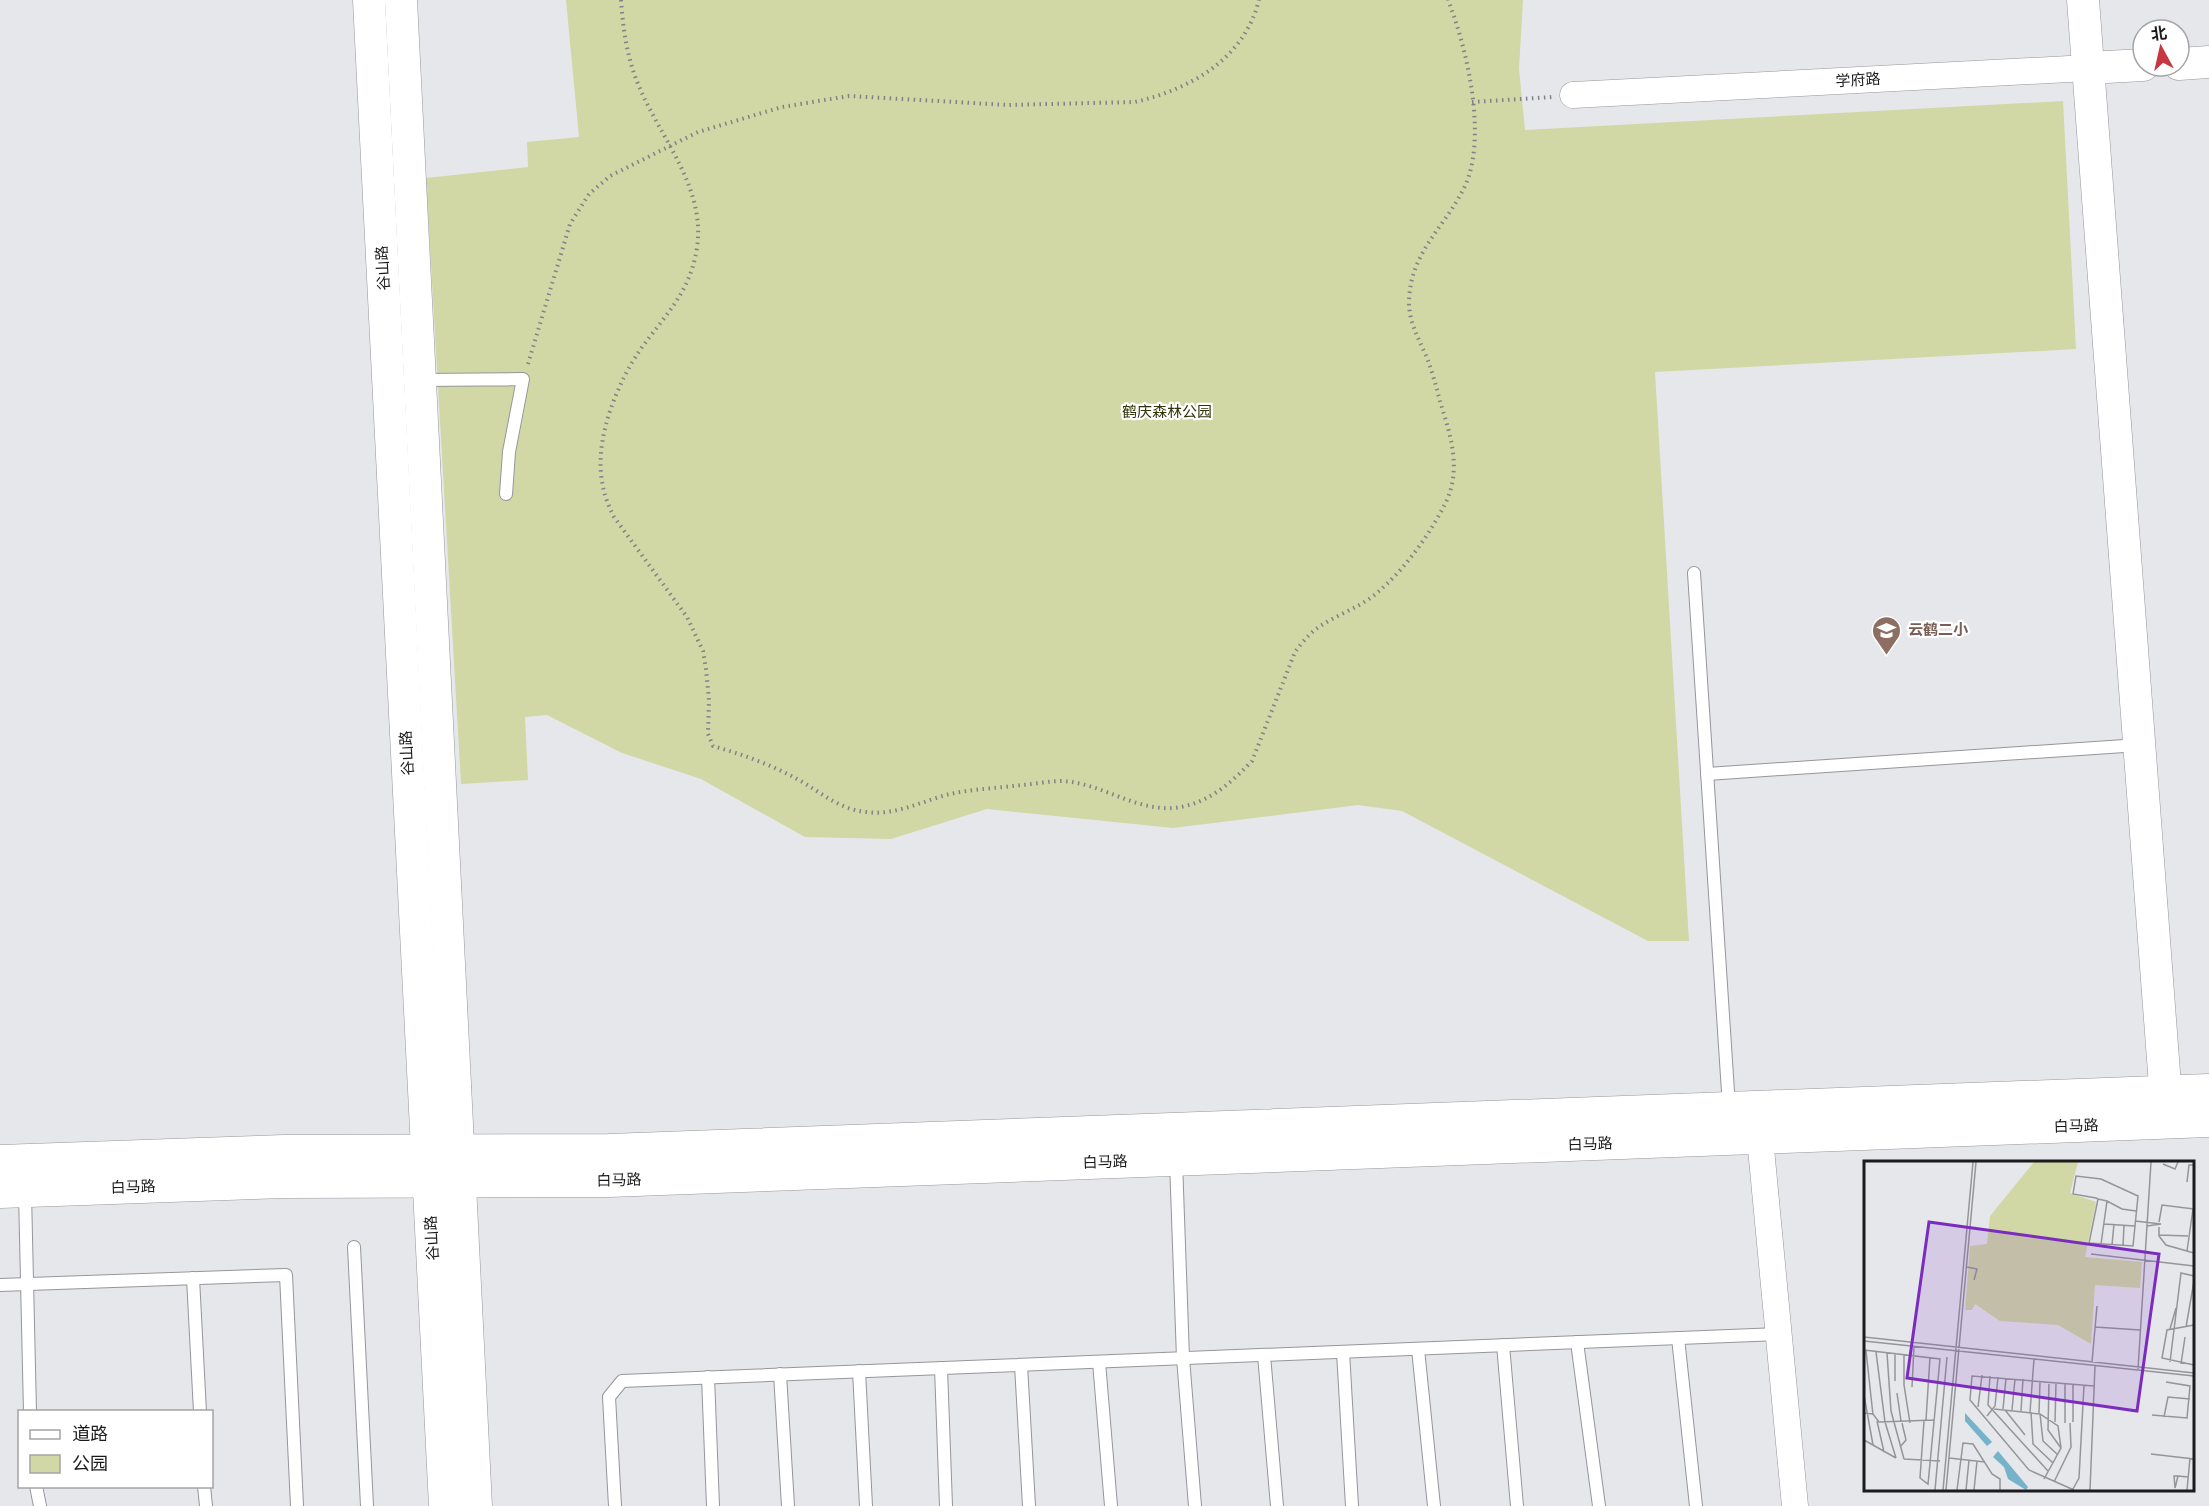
<svg xmlns="http://www.w3.org/2000/svg" width="2209" height="1506" font-family="Raleway,'Noto Sans SC',sans-serif">
<style>
.green{fill:#d1d8a5}
.lines{fill:none;stroke-linecap:round;stroke-linejoin:round}
.service-casing{stroke:#95969a;stroke-width:14}
.minor-casing{stroke:#95969a;stroke-width:27}
.tertiary-casing{stroke:#95969a;stroke-width:33}
.path{stroke:#828285;stroke-width:4;stroke-dasharray:1.5 4.5;stroke-linecap:butt}
.service{stroke:#fff;stroke-width:12}
.minor{stroke:#fff;stroke-width:26}
.tertiary{stroke:#fff;stroke-width:32}
.labels{text-anchor:middle;stroke-width:4.5;stroke-linejoin:round;paint-order:stroke}
.street-label{font-size:15px;fill:#1b1b1d;stroke:#fff}
.park-label{font-size:15px;fill:#2f3309;stroke:#fff}
.education-label{font-size:15px;font-weight:bold;fill:#785e54;stroke:#fff;text-anchor:start}
.inset-road{fill:none;stroke:#959599;stroke-width:1.5}
.view{fill:#7b2cbf;fill-opacity:0.15;stroke:#7b2cbf;stroke-width:3}
.inset-edge{fill:none;stroke:#1b1b1d;stroke-width:3}
</style>
<rect width="100%" height="100%" fill="#e6e7eb"/>
<!-- green -->
<path class="green" d="M566,0H1523L1519,69L1525,130L2063,101L2076,349L1655,372L1689,941H1648L1402,811L1358,805L1173,828L987,809L891,839L805,837L701,779L622,753L547,715L525,717L528,780L461,784L426,178L528,167L527,142L579,137Z"/>
<g class="lines">
<defs>
<g id="service">
<path d="M420,380L523,379L509,452L506,494"/>
<path d="M1694,573L1729,1107"/>
<path d="M1707,774L2139,745"/>
<path d="M1176,1161L1183,1358L1195,1506"/>
<path d="M25,1193L30,1412"/>
<path d="M354,1247L367,1506"/>
<path d="M193,1278L200,1412"/>
<path d="M0,1285L286,1275L297,1506"/>
<path d="M1678,1338L1696,1506"/>
<path d="M1577,1342L1599,1506"/>
<path d="M1503,1345L1517,1506"/>
<path d="M1418,1349L1434,1506"/>
<path d="M1343,1352L1352,1506"/>
<path d="M1264,1355L1277,1506"/>
<path d="M1099,1362L1111,1506"/>
<path d="M1021,1365L1029,1506"/>
<path d="M941,1368L946,1506"/>
<path d="M859,1371L866,1506"/>
<path d="M780,1374L788,1506"/>
<path d="M708,1377L713,1506"/>
<path d="M36,1486L40,1506"/>
<path d="M204,1486L206,1506"/>
<path d="M615,1506L609,1397L622,1381L1779,1334"/>
</g>
<g id="minor">
<path d="M1573,95L2088,68"/>
<path d="M1760,1138L1795,1506"/>
</g>
<g id="tertiary">
<path d="M369,0L445,1506"/>
<path d="M401,0L476,1506"/>
<path d="M2083,0L2167,1112"/>
<path d="M2179,64L2209,62"/>
<path d="M2088,68L2143,65"/>
<path d="M0,1161L284,1151L609,1150L2209,1090"/>
<path d="M0,1192L285,1182L609,1181L2209,1121"/>
</g>
</defs>
<!-- service casing -->
<use href="#service" class="service-casing"/>
<!-- minor casing -->
<use href="#minor" class="minor-casing"/>
<!-- tertiary casing -->
<use href="#tertiary" class="tertiary-casing"/>
<!-- path -->
<g class="path">
<path d="M621,0C623,29 627,57 638,84C660,138 706,187 697,248C690,293 665,315 640,350C618,382 597,434 601,473C602,489 607,503 614,517L687,617L703,651L706,669L709,700L708,734L713,746C741,754 772,765 797,779C821,792 838,809 866,812C895,816 922,801 950,794C973,789 998,788 1022,785C1035,784 1049,781 1062,781C1105,783 1142,817 1185,806C1212,800 1233,781 1252,761L1295,652C1301,644 1308,635 1316,629C1335,615 1360,608 1378,592C1406,568 1430,534 1446,502C1462,468 1450,434 1440,401C1436,386 1432,371 1427,358C1419,339 1409,323 1409,302C1410,253 1443,229 1463,190C1489,141 1467,48 1448,0"/>
<path d="M1472,102L1552,97"/>
<path d="M528,364L570,224L589,194L610,176L698,132L782,107L849,96L1008,105L1135,102C1191,89 1244,59 1259,0"/>
</g>
<!-- service -->
<use href="#service" class="service"/>
<!-- minor -->
<use href="#minor" class="minor"/>
<!-- tertiary -->
<use href="#tertiary" class="tertiary"/>
</g>
<!-- icons -->
<defs>
<symbol id="school-pin" viewBox="-11 -11 22 30"><path d="M0 17L-7.5 6A9.5 9.5 0 1 1 7.5 6Z" fill="#8d6e63" stroke="#fff"/><path d="M0-5L7-2L0 1L-7-2ZM-4 1L0 2.5L4 1V4Q0 6-4 4Z" fill="#fff"/></symbol>
</defs>
<g fill-rule="evenodd">
<use href="#school-pin" x="1870" y="614" width="33" height="45"/>
</g>
<g class="labels">
<!-- street labels -->
<g class="street-label">
<text transform="translate(1858 80) rotate(-3)" y="5">学府路</text>
<text transform="translate(383 268) rotate(-93)" y="5">谷山路</text>
<text transform="translate(407 753) rotate(-93)" y="5">谷山路</text>
<text transform="translate(2076 1126) rotate(-2)" y="5">白马路</text>
<text transform="translate(1590 1144) rotate(-2)" y="5">白马路</text>
<text transform="translate(1105 1162) rotate(-2)" y="5">白马路</text>
<text transform="translate(619 1180) rotate(-1)" y="5">白马路</text>
<text transform="translate(133 1187) rotate(-2)" y="5">白马路</text>
<text transform="translate(432 1238) rotate(-93)" y="5">谷山路</text>
</g>
<!-- park labels -->
<g class="park-label">
<text x="1167" y="417">鹤庆森林公园</text>
</g>
<!-- education labels -->
<g class="education-label">
<text x="1908" y="635">云鹤二小</text>
</g>
</g>
<!-- overview -->
<g transform="translate(1864 1161)">
<rect width="330" height="330" fill="#e6e7eb"/>
<path d="M170,1H214L206,32L232,41L221,96L278,101L276,127L231,124L227,183L194,164L136,160L111,143L108,149H101L106,85L123,83L126,55Z" fill="#d1d8a5"/>
<path d="M101,252L128,281L123,285L101,260ZM134,290L164,326L162,329L144,318L140,306L129,296Z" fill="#76b3ca"/>
<path class="inset-road" d="M299,3L311,8L314,1M323,21L325,4H330M234,38L225,82L269,85L274,35L237,18L212,15L209,33L232,37L234,38L243,40L258,48L272,50M271,60L297,63L283,65M295,61L298,44L330,48M240,63L271,65M295,66V75L302,84L330,92M295,74L324,75M237,83L243,40M248,84L250,63M259,85L260,64M323,90L329,48M227,93L330,105M103,106L113,108L110,119M330,164L303,169L298,197L330,204M231,166L276,169M322,166L330,120M306,168L312,147M0,176L330,212M0,180L330,215M0,189L76,198L64,323L56,317L60,260M2,190L9,254M12,191L21,261L32,297M23,192L27,250L40,298M40,194V224L46,262M228,201L233,145M306,201L317,112L330,115M317,203L321,176M274,208L287,1M126,215L124,244L184,310M31,220V193M185,221L184,269L197,287M201,223V262M209,223V261M48,226L50,185M33,232L37,260M0,234L9,284M114,246L118,214M130,248L176,253L194,265L197,287L180,318M139,248L142,217M141,249L161,274M148,249L151,218M157,250L159,218M166,251L170,198M167,251L169,283L189,302M0,252L9,253L15,261L70,259M175,252L176,220M176,253L179,280L194,294M288,254L323,257L326,225L302,221M123,255L131,245L134,216M300,256L304,236L326,238M62,259L66,196M13,260L20,291M191,261L192,222M0,279L32,297M36,286L42,279L38,262M287,293L330,298M85,297L121,301M40,298L76,300M314,315L311,327L310,315H314L324,316M190,321L207,286L206,262M209,328L215,317L220,224M71,329L83,196M79,329L109,1M82,329L112,1M93,329L99,282L109,283L128,313L136,318V329M102,329L105,299M110,329L113,300M210,329L165,309L106,239L108,215L230,225M226,329L231,205M323,329L326,297"/>
<path class="view" d="M65,61L295,93L273,250L43,217Z"/>
<rect width="330" height="330" class="inset-edge"/>
</g>
<!-- legend -->
<rect x="18" y="1410" width="195" height="78" fill="#ffffff" stroke="#a4a4a5" stroke-width="1.5"/>
<rect x="30" y="1430" width="30" height="9" fill="#ffffff" stroke="#a4a4a5" stroke-width="1.5"/>
<text x="72" y="1440" font-size="18" fill="#1b1b1d">道路</text>
<rect x="30" y="1455" width="30" height="18" fill="#d1d8a5" stroke="#a4a4a5" stroke-width="1.5"/>
<text x="72" y="1470" font-size="18" fill="#1b1b1d">公园</text>
<!-- north arrow -->
<g transform="translate(2161 48) rotate(352)"><circle r="28" fill="#ffffff" stroke="#a4a4a5" stroke-width="1.5"/>
<path d="M0-4.5L10 22L0 15L-10 22Z" fill="#c73742"/>
<text y="-9" font-size="16" font-weight="bold" text-anchor="middle" fill="#1b1b1d">北</text>
</g>
</svg>
